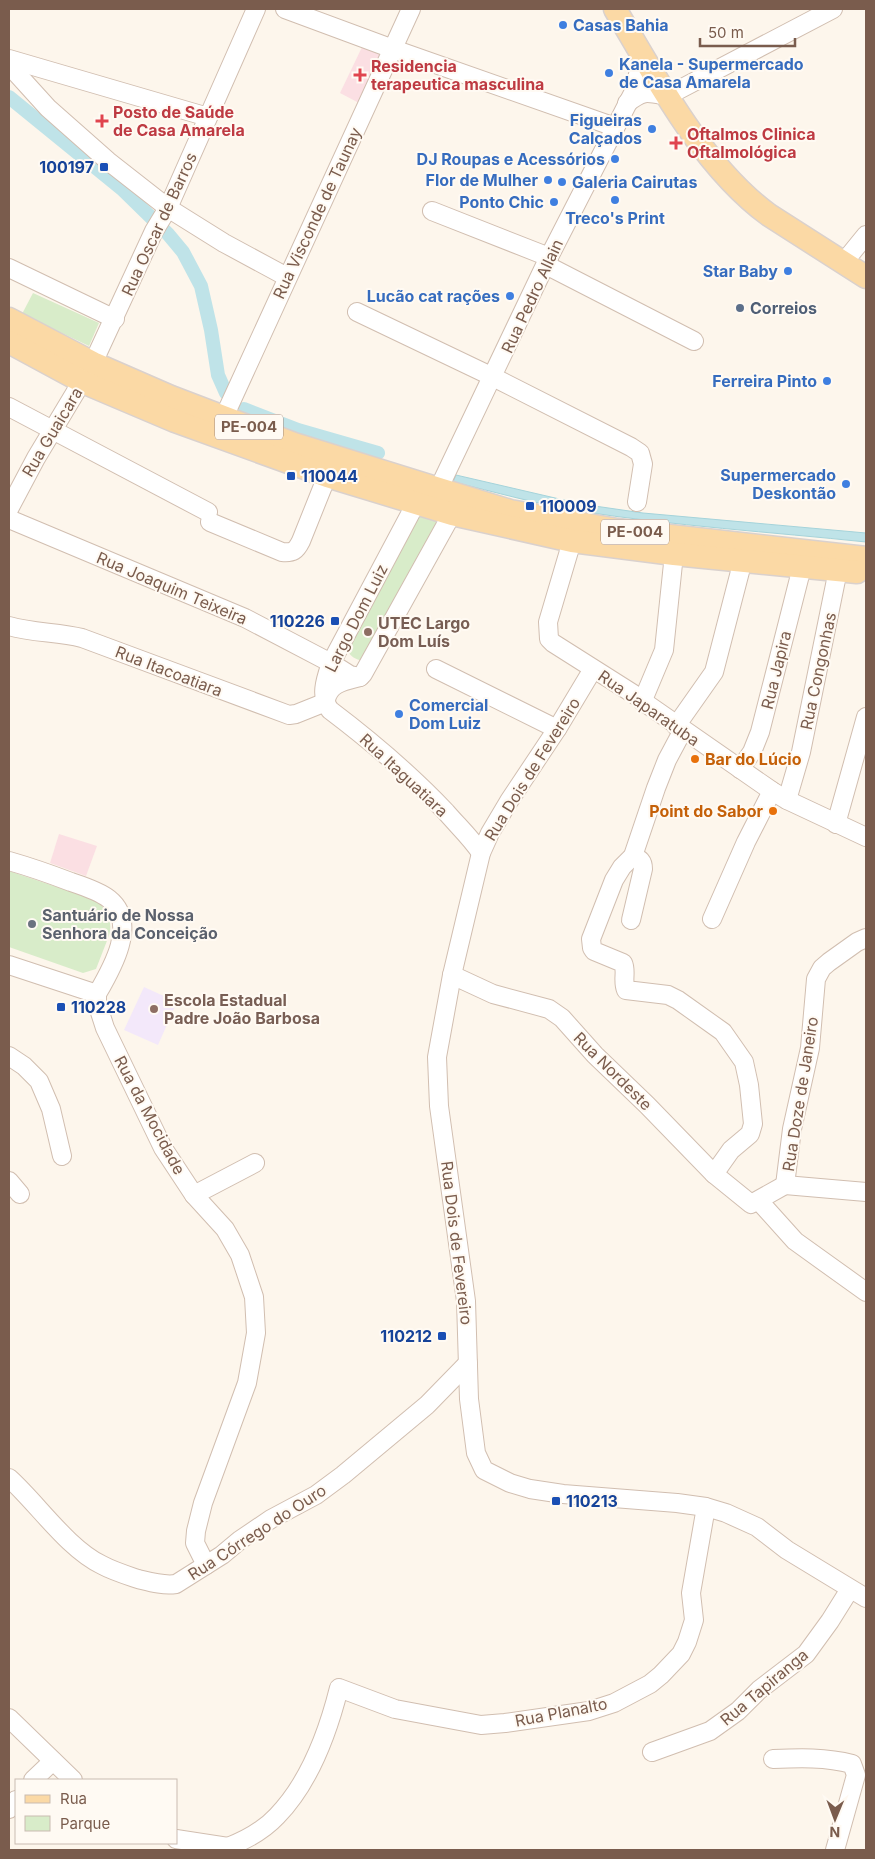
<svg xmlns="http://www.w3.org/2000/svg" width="875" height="1859" font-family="Inter,sans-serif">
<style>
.education{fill:#f3e8fa}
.medical{fill:#fbdfe3}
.green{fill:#d8ecc9}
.water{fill:#bfe3e8;stroke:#a5d3da}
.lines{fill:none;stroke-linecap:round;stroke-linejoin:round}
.canal{stroke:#bfe3e8;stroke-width:14}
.minor-casing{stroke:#d1beb0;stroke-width:20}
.major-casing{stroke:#dad1cd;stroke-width:25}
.minor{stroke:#fff;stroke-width:18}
.major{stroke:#fbd9a5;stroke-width:22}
.shop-dot{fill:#3f7fe0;stroke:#fffaf3;stroke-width:2}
.health-dot{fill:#e0444e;stroke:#fffaf3;stroke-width:2}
.transit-dot{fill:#1a4fb4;stroke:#fffaf3;stroke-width:2}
.service-dot{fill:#5c6f8a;stroke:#fffaf3;stroke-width:2}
.education-dot{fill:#8d6e63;stroke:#fffaf3;stroke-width:2}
.food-dot{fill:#e8710a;stroke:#fffaf3;stroke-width:2}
.worship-dot{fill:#6b7280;stroke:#fffaf3;stroke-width:2}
.labels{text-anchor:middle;stroke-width:4;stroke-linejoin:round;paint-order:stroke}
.shield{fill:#fffaf3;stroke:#a28b7f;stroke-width:1}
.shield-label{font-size:15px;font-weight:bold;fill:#7a5c4d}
.shop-label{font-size:16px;font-weight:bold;fill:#366cbe;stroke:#fffaf3;text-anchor:end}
.health-label{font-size:16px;font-weight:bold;fill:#be3a42;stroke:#fffaf3;text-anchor:start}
.transit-label{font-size:16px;font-weight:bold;fill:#164399;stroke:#fffaf3;text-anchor:start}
.street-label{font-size:16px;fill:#7a5c4d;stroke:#fffaf3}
.service-label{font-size:16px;font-weight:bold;fill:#4e5e75;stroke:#fffaf3;text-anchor:start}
.education-label{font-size:16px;font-weight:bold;fill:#785e54;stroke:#fffaf3;text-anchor:start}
.food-label{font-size:16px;font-weight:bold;fill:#c56008;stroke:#fffaf3;text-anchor:start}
.worship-label{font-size:16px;font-weight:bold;fill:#5b616d;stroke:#fffaf3;text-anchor:start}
</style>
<rect width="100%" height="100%" fill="#fdf6ec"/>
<!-- education -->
<path class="education" d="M144,987L177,1002L158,1045L124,1030Z"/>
<!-- medical -->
<g class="medical">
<path d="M363,45L378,51L380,57L359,103L340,93Z"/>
<path d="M59,834L97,846L86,876L50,863Z"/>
</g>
<!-- green -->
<g class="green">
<path d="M33,293L99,323L89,346L22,314Z"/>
<path d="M419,509L443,515L363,661C355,659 351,657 347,650Z"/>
<path d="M9,871L90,898C105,905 112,916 110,933L96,969L83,973L9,947Z"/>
</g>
<!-- water -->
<path class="water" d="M456,475L581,504L643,513L866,533V542C771,532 674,526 579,511C537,504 495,492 453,482Z"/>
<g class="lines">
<!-- canal -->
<g class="canal">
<path d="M9,97L122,189L168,234L183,252L201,286L211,330L218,375L226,393"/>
<path d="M244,409L298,430L378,453"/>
</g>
<defs>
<g id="minor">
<path d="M285,9L393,49L615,127"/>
<path d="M9,59L208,117"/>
<path d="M9,65L48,108L108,161L168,208L224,243L287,277"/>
<path d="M627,103C644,90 646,92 667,96L833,9"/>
<path d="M432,211L549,257"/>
<path d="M844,262L866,235"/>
<path d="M546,265L694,341"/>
<path d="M9,268L115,319"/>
<path d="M357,312L493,377L631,447L640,453L643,464L637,502"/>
<path d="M9,407L208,512"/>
<path d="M224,417L411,9"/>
<path d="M438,490L549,257L633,93L643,56"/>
<path d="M416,503L331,663C326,678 319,696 330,710C371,741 411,775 446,812C458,826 471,838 481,853"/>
<path d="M9,509L36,458L93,363L154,231L168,208L256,9"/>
<path d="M9,519L245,618L331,663L350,675L360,677"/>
<path d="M210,522L282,552C293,553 296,551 301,541L327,476"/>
<path d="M572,541L548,622L549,639L553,643L643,700H641L772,791L787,800L866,837"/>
<path d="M9,626C33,633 58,632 82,638L289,715L296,714L326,702"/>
<path d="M436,669L557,729"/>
<path d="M593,669L557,729L509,801L490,833L481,853L452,975L437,1057L439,1106L466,1301L469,1399L476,1453L484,1470L510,1483L530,1489L563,1494L677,1503L706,1507L726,1513L757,1527L787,1550L866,1598"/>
<path d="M326,700C329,683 345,681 360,677L363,674L458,503"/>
<path d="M643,700L664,650L674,554"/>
<path d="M676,726L714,672L743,560"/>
<path d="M683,730L667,760L656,788L633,856L622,867L614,880L591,939L592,948L594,951L623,963C627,971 622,981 626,990L668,995L678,1000L723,1032L744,1062L749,1085L753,1124L750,1134L731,1150L714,1174"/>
<path d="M740,769L752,752L760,732L802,567"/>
<path d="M787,800L801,752L838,570"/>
<path d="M836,824L866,717"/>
<path d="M9,861C30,867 50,874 71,882C83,886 99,891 109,899C139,923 111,970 97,994"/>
<path d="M712,919L746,842L772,791"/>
<path d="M631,920L643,869C643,861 640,859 633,856"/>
<path d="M9,965L97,994"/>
<path d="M452,975L493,994L549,1009L562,1018L595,1055L647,1105L714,1174L751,1204L785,1185"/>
<path d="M97,994V1003L105,1028L163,1148L194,1195L225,1229L240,1255L254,1297L256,1333L247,1383L203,1503L196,1531L195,1543L206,1565"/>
<path d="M9,1056L24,1066L39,1081L51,1109L62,1156"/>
<path d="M9,1181L20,1194"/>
<path d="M785,1185L792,1129L810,1048L816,979L822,968L829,962L857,942L866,938"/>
<path d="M785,1185L866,1192"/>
<path d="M194,1195L255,1163"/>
<path d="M759,1201L795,1241L866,1292"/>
<path d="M9,1478C37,1503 68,1549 102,1565C113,1571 126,1575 138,1579C150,1582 163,1586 176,1584L222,1555L240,1540L271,1519L316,1495L343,1475L427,1405L468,1363"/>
<path d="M9,1718L73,1780"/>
<path d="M652,1752L710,1731L738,1711L759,1690L806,1654L830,1621L850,1589"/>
<path d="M773,1759C799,1758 826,1757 852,1764L856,1775L835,1850"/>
<path d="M33,1780L53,1761"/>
<path d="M9,1809L16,1800"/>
<path d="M176,1839L228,1847"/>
<path d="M226,1850L228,1847C246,1840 264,1830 277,1816C309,1783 328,1732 339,1688L395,1709L481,1725L505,1723L589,1711L614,1703L650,1684L661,1675L681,1654L687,1642L694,1620L691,1593L706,1507"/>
</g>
<g id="major">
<path d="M615,9C656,78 703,167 769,215L866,277"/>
<path d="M9,319L93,363L171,397L294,444L510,511L617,530L866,558"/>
<path d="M9,342L83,382L175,421L327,476L452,514L572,541L674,554L857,572"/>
</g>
</defs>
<!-- minor casing -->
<use href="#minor" class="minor-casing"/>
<!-- major casing -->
<use href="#major" class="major-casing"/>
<!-- minor -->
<use href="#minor" class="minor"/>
<!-- major -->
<use href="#major" class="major"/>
</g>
<!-- markers -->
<g class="shop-dot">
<circle cx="563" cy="25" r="5"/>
<circle cx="609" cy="73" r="5"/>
<circle cx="652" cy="129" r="5"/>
<circle cx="615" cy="159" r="5"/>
<circle cx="548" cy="180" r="5"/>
<circle cx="562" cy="182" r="5"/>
<circle cx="615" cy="200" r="5"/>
<circle cx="554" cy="202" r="5"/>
<circle cx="788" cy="271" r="5"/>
<circle cx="510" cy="296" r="5"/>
<circle cx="827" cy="381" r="5"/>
<circle cx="846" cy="484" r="5"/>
<circle cx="399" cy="714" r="5"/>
</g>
<g class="health-dot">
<path d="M357.5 67.5h5v5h5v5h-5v5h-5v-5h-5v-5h5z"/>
<path d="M99.5 113.5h5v5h5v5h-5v5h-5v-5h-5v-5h5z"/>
<path d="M673.5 135.5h5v5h5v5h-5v5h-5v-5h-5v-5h5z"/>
</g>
<g class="transit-dot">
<rect x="99" y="162" width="10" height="10" rx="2.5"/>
<rect x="286" y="471" width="10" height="10" rx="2.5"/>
<rect x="525" y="501" width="10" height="10" rx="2.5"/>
<rect x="330" y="616" width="10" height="10" rx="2.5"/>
<rect x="56" y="1002" width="10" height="10" rx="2.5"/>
<rect x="437" y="1331" width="10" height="10" rx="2.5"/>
<rect x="551" y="1496" width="10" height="10" rx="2.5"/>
</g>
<circle class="service-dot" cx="740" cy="308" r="5"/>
<g class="education-dot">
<circle cx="368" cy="632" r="5"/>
<circle cx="154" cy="1009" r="5"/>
</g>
<g class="food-dot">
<circle cx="695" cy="759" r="5"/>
<circle cx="773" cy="811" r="5"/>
</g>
<circle class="worship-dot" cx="32" cy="924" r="5"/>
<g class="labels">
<!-- shield labels -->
<g class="shield">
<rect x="215" y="414.5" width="68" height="25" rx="4"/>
<rect x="601" y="519.5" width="68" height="25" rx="4"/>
</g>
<g class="shield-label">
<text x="249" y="432">PE-004</text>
<text x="635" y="537">PE-004</text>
</g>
<!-- shop labels -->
<g class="shop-label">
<text x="573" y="31" text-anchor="start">Casas Bahia</text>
<text x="619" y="70" text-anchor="start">Kanela - Supermercado<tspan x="619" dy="18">de Casa Amarela</tspan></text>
<text x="642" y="126">Figueiras<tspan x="642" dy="18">Calçados</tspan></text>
<text x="605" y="165">DJ Roupas e Acessórios</text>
<text x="538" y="186">Flor de Mulher</text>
<text x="572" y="188" text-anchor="start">Galeria Cairutas</text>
<text x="544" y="208">Ponto Chic</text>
<text x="615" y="224" text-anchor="middle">Treco's Print</text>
<text x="778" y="277">Star Baby</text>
<text x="500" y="302">Lucão cat rações</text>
<text x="817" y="387">Ferreira Pinto</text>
<text x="836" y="481">Supermercado<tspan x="836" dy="18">Deskontão</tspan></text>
<text x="409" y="711" text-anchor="start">Comercial<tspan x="409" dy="18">Dom Luiz</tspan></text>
</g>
<!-- health labels -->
<g class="health-label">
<text x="371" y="72">Residencia<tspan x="371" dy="18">terapeutica masculina</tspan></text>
<text x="113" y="118">Posto de Saúde<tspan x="113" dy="18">de Casa Amarela</tspan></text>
<text x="687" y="140">Oftalmos Clinica<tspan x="687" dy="18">Oftalmológica</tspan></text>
</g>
<!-- transit labels -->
<g class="transit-label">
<text x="94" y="173" text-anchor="end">100197</text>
<text x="301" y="482">110044</text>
<text x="540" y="512">110009</text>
<text x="325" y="627" text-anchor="end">110226</text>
<text x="71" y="1013">110228</text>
<text x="432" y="1342" text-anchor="end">110212</text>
<text x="566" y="1507">110213</text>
</g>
<!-- street labels -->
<g class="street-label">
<text transform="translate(317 213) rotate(-65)" y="6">Rua Visconde de Taunay</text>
<text transform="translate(159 224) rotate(-65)" y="6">Rua Oscar de Barros</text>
<text transform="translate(532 296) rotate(-65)" y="6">Rua Pedro Allain</text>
<text transform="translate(52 432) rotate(-59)" y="6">Rua Guaicara</text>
<text transform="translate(172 588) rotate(23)" y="6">Rua Joaquim Teixeira</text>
<text transform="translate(356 618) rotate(-63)" y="6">Largo Dom Luiz</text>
<text transform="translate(776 670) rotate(-76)" y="6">Rua Japira</text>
<text transform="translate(169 671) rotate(21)" y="6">Rua Itacoatiara</text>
<text transform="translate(818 671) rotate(-78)" y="6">Rua Congonhas</text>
<text transform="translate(649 708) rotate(35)" y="6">Rua Japaratuba</text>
<text transform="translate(532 769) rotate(-58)" y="6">Rua Dois de Fevereiro</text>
<text transform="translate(404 775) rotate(43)" y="6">Rua Itaguatiara</text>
<text transform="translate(613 1071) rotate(45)" y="6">Rua Nordeste</text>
<text transform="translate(800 1094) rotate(-81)" y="6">Rua Doze de Janeiro</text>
<text transform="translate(150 1115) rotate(62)" y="6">Rua da Mocidade</text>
<text transform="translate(457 1243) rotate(83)" y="6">Rua Dois de Fevereiro</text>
<text transform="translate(257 1532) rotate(-33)" y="6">Rua Córrego do Ouro</text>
<text transform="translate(764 1687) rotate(-40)" y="6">Rua Tapiranga</text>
<text transform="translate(561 1712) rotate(-11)" y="6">Rua Planalto</text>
</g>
<!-- service labels -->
<g class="service-label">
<text x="750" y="314">Correios</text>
</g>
<!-- education labels -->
<g class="education-label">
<text x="378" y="629">UTEC Largo<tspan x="378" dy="18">Dom Luís</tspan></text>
<text x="164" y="1006">Escola Estadual<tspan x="164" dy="18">Padre João Barbosa</tspan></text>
</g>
<!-- food labels -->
<g class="food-label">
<text x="705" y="765">Bar do Lúcio</text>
<text x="763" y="817" text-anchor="end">Point do Sabor</text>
</g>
<!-- worship labels -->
<g class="worship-label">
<text x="42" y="921">Santuário de Nossa<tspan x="42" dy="18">Senhora da Conceição</tspan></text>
</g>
</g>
<!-- border -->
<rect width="875" height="1859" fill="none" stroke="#7a5c4d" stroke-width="20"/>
<!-- legend -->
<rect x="15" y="1779" width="162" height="65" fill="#fffaf3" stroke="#cabbb1"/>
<rect x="25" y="1795" width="25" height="8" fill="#fbd9a5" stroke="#cabbb1"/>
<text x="60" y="1804" font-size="15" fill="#7a5c4d">Rua</text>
<rect x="25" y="1816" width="25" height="15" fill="#d8ecc9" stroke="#cabbb1"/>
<text x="60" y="1829" font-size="15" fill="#7a5c4d">Parque</text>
<!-- north arrow -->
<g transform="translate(835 1819) rotate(181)" stroke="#fffaf3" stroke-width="4" paint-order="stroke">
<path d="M0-4L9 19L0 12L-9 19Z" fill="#7a5c4d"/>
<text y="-8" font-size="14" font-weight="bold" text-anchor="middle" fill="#7a5c4d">N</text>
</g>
<!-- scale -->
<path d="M700 38v8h95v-8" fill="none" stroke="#7a5c4d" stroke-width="2.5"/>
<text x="708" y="38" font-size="15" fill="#7a5c4d" stroke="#fffaf3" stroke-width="4" paint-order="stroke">50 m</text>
</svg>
